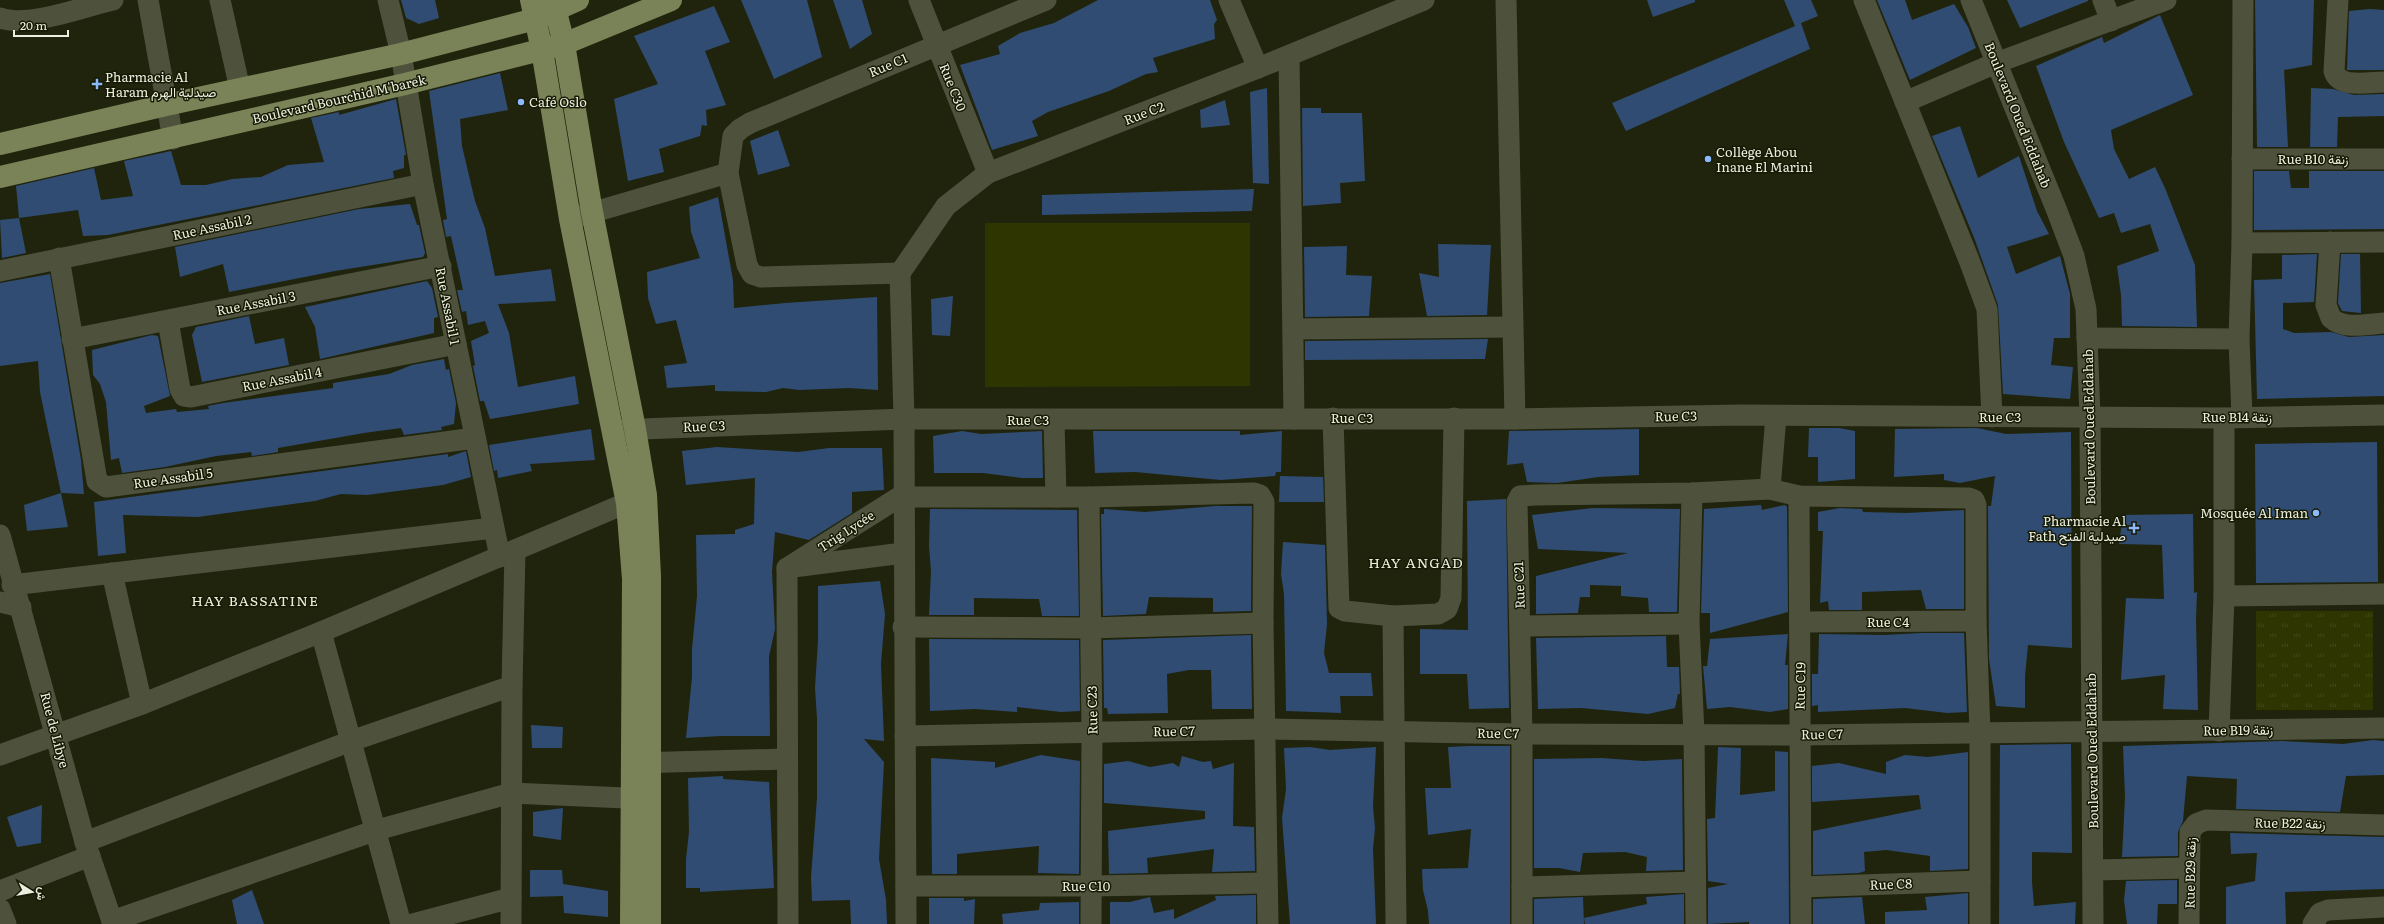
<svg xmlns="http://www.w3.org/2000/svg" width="2384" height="924" font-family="Literata,Vazirmatn,serif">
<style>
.green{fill:#2e3500}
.park{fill:url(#park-tufts)}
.building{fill:#304c73}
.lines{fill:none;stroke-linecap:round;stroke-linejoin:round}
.minor{stroke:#4e523d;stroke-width:21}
.major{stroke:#7a8357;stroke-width:22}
.poi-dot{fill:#8bb9fc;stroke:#161a04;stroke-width:1.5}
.labels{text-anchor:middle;stroke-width:3;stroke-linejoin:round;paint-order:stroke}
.street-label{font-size:13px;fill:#ecefe0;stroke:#161a04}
.poi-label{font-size:13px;fill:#ecefe0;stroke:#161a04;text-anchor:start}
.neighbourhood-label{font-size:14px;letter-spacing:1px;fill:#ecefe0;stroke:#161a04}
</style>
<defs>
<pattern id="park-tufts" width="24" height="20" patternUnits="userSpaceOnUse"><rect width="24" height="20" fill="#2e3500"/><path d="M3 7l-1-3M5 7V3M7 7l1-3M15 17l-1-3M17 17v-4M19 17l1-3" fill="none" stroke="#424919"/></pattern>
</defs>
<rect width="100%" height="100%" fill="#20240c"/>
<!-- green -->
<path class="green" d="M985,223H1250V386L985,387Z"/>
<!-- park -->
<rect class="park" x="2256" y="611" width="117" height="99"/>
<!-- building -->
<g class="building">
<path d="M401,0H435L439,18L419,24L406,18Z"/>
<path d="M741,0H807L822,57L774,79Z"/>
<path d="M833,0H862L872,34L850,49Z"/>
<path d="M1098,0H1210L1217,20L1214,24L1215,39L1153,58L1158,72L1146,74L1109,91L1048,112L1032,121L1038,136L992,150L960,65L1000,54L998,46L1020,33L1054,23Z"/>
<path d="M1647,0H1695V2L1653,17Z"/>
<path d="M1784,0H1811L1818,16L1801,23L1810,49L1626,131L1612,103L1795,26Z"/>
<path d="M1877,0H1905L1912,20L1954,4L1968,27L1976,48L1910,80Z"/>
<path d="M2007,0H2088V1L2020,28Z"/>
<path d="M2255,0H2314L2312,65L2284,70L2288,147H2257Z"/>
<path d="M714,6L730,42L705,51L726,105L706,110L707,126L702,125L700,136L659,149L664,172L628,181L614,99L658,84L634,36Z"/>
<path d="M2370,9L2384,10V70H2347L2349,11Z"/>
<path d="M2160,15L2193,95L2111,130L2114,149L2129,179L2155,167L2165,188L2195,265L2197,327L2122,326L2121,295L2117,266L2159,251L2150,224L2121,233L2114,213L2099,218L2064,142L2036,66L2102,37L2104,43Z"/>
<path d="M500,73L508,110L460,119L462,146L475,201L485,228L495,276L551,269L556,301L498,304L509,333L518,387L575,376L579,404L490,419L484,401H480L473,366L475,365L471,341L489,333L485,321L468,325L466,311L462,312L457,290H463L451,236L446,237L443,220L447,219L429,91Z"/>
<path d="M1267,88L1269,184L1253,183L1250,92Z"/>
<path d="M2311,88L2333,89L2354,95L2384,94V116L2338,117L2337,147H2310Z"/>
<path d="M396,99L406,155H404V168L393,171L394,178L108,235L83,236L78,210L19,218L16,186L94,168L101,200L133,196L124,161L171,151L181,185H206L232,179L261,177L288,165L324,162L311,118L339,112V115Z"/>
<path d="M1225,100L1230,125L1201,128L1200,110Z"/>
<path d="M1302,108H1321V113H1362L1365,181L1340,183L1341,203L1303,206Z"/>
<path d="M1960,126L1978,178L2019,156L2037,211L2049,234L2007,247L2016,274L2060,256L2070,294V338H2054L2051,365L2073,367L2070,399L2003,394L1998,305L1975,240L1932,136Z"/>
<path d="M778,130L790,166L758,175L750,141Z"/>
<path d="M2254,171H2289L2291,188H2309V171H2384V229L2254,230Z"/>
<path d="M1254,189L1252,211L1042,215V195Z"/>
<path d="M718,197L733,280L734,308L785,303L877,297L878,390L849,388L799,390L783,388L766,392L715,391V385L667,388L664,366L687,363L676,320L656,324L648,298L647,272L700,258L691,232L689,207Z"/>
<path d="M410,204L417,225H419L425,253L423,257L335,271L229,292L223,264L180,277L175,247L359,209Z"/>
<path d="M19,218L26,253L2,258L0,220Z"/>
<path d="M1438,244L1491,245L1487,315L1427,316L1419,273L1439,277Z"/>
<path d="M1347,246L1346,275L1372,276L1369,316L1305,317L1304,247Z"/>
<path d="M2317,254L2314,302L2283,303V329L2294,333L2331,332L2349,337L2384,335V396L2257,399L2254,280L2282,279V255Z"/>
<path d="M2341,254H2360L2361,313L2342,311L2338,303Z"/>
<path d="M50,274L81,460L84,494L61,493L40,392L38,361L0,366V283Z"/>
<path d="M427,281L432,288L438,317L434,318V333L320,359L315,327L305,307Z"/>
<path d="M953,296L950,336L932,335L931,299Z"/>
<path d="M249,316L255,344L284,338L289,365L202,382L192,335L196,327Z"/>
<path d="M152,335L158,336L170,396L144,406L146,413L176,409L177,412L209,409L208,406L223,403L333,388V383L389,374L412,365L444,359L446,370L449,369L456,403L454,424L441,427L442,430L404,435L401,428L364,433L278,448V452L252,456L251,452L216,456L165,467L122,473L119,458L111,460L106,402L100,384L93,375L92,350Z"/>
<path d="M1488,339L1485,359L1305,360V341Z"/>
<path d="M1809,428H1839L1855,431V479L1818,482V457H1808Z"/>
<path d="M1977,428L2006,434L2071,432L2072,648L2028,645L2025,676V708L1996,706L1989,659L1988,506H1991L1995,476L1960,483L1944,480V474L1894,477L1895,429Z"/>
<path d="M591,429L595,460L530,464L532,471L498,478L497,470L494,471L489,445Z"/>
<path d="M1639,429V475L1598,477L1557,483L1527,482L1523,463L1507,465L1509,431Z"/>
<path d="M962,431L981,434L1042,431L1043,478H1022L983,473H934L933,436Z"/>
<path d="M1093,431H1240V435L1282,431L1281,472H1276L1275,476L1221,480L1135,472L1095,473Z"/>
<path d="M2377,442L2378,582L2256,583L2255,444Z"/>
<path d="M717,447L798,452L829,448H882L884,490L852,492V513L809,540L775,532L772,572L775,629L769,656L770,736H721L686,738L692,677V649L697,596L696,535L735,534V530L754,524L755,478L686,485L682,451Z"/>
<path d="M466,451L471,477L443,485L367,495L341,494L315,501L198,517L123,515L126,553L98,556L94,502L448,454V457Z"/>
<path d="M1280,476L1323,477L1324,502H1279Z"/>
<path d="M61,493L68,527L27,531L24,505Z"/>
<path d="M1506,499L1509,708L1469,709L1467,674H1420V629L1468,630L1467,501Z"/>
<path d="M1761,505L1762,510L1785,505L1787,507L1788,612L1710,633V613H1701L1704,509Z"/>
<path d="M1215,506H1252L1251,611L1213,612V598L1149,597L1146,614L1103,616L1101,514H1104V509L1145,512Z"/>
<path d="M1593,508L1680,509L1677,612H1649L1648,598L1621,596V586L1590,585V597H1580L1578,613L1536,614V576L1628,553L1538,549L1532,515Z"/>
<path d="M1840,508L1862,509L1863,512L1907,513L1964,510V609H1926L1921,590L1862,592V610H1829L1828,601L1820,603L1823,531H1818V512Z"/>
<path d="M930,509L1077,510L1079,616H1042L1039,599L974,598V615H929L931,571L929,546Z"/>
<path d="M2193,514L2194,593L2197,592L2196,620L2198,710L2163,709L2165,675L2121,680L2126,598L2164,599L2162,545L2119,544L2123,515Z"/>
<path d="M1283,542L1325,545L1327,624L1324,653L1329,673H1371L1373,696H1340L1341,713L1286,711L1284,594L1281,574Z"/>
<path d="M880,581L885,614L881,664L884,741L864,739L884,762L879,859L886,900L887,924H851L850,900L812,901L811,877L817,798V719L815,688L818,640V586Z"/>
<path d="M1921,633H1964L1967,712L1947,713L1905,708L1818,712V705L1812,706V674H1818L1819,634L1885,635Z"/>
<path d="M1788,634L1785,665H1788V709L1770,712L1730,707L1707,709L1703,666H1707L1710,639Z"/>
<path d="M1251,635L1252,709H1212L1211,670H1189L1167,674L1168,713L1108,714L1107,708H1104L1103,640Z"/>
<path d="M1666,636L1667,667H1679L1680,694H1678L1675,708L1648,714L1581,708L1538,709L1536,638Z"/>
<path d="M929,639L1079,640L1080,711L1061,712L1017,707V712L975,709L930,711Z"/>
<path d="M531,725L563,727L562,748H532Z"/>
<path d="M2373,740L2384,741V775L2346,776L2340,812L2236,809L2237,779L2187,776L2183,821L2178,832V856L2122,857L2125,797L2123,746L2282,741L2343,744Z"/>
<path d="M2071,744L2072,853L2032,852V882L2034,906L2076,902L2075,924H1999L2000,745Z"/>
<path d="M1468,746H1510V924H1429L1428,911L1423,890L1422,869L1468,868L1471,829L1428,835L1425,788H1451L1448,747Z"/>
<path d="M1310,747L1330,750L1376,747L1373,806L1375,828L1373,849L1376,924H1290L1282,818L1286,789L1284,748Z"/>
<path d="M1718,747L1741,748L1740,795L1775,791V751L1788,752L1789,924H1749V922L1708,924V888L1728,884L1708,881L1707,819L1715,818Z"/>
<path d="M1968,752V869L1930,871V856L1886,850L1864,852L1865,871L1859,873L1813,875V831L1921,809L1919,795L1812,802V766L1839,763L1886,774V762L1905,755L1928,757Z"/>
<path d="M1041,755L1080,761L1079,874L1038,873L1039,846L957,854V874H932L931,758L995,762V768Z"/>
<path d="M1182,756L1203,762L1211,761L1213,769L1234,763L1233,826L1254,827L1255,871L1212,872L1214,849L1147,858L1148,873L1109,874L1108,831L1205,819V811L1104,803V764L1128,761L1150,767L1173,763L1179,767Z"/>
<path d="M1602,758L1643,761L1682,759L1683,870L1646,871L1647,857L1625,852L1583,853L1580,872L1559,868H1534V759Z"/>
<path d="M723,776V779L769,782L774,888L700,892V888H686V859L689,832L688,778Z"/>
<path d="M42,805L41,843L17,847L7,817Z"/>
<path d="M563,808L561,840L533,836V812Z"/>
<path d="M2230,833L2384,837V889L2285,892L2286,924H2226V887L2255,881L2257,853L2231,854Z"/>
<path d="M530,870H562L563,884L608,891V917L564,913L563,896L530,897Z"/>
<path d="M2177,880V904H2158L2157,924H2127L2124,900L2126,881Z"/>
<path d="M252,890L264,924H237L232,900Z"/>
<path d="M1968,893V924H1885V912L1927,910L1925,897Z"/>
<path d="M1684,894V924H1585L1584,918L1647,904L1646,897Z"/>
<path d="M1256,895V924H1110V902H1130L1150,897L1154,913L1174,909V919L1216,900L1215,896Z"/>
<path d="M1583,897L1584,924H1534V899Z"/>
<path d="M1862,897L1865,924H1813V899Z"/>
<path d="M929,898H964V901L975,899L974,924H929Z"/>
<path d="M1079,902V924H1003L1002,914L1039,910L1040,903Z"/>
</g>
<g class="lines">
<!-- minor -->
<g class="minor">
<path d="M148,0L173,139"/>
<path d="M220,0L240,89"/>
<path d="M388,0L401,54L423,184L500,557"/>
<path d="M919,0L988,173"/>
<path d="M1229,0L1258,68"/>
<path d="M1506,0L1515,419"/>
<path d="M1864,0L1969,260L1987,309L1992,417"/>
<path d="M1971,0L2057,211L2074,256L2086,309L2090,417L2093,924"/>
<path d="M2103,0L2111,21"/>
<path d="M2338,0L2334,71C2339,89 2369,82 2384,82"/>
<path d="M0,18C28,28 83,7 113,0"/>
<path d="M1289,56L1294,419"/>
<path d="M1905,102L1996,63L2166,0"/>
<path d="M2242,159H2384"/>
<path d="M570,219L728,173"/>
<path d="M2330,242L2326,305L2331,318C2344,330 2368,324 2384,323"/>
<path d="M2242,243L2384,242"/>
<path d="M59,258L97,481L106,487L475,438"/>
<path d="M0,271L423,184"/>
<path d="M900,273L904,419L906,924"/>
<path d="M900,273L761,277L752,274L747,265L728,173L733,136L740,129L750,123L1046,0"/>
<path d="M900,273L946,206L988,173L1258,68L1424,0"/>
<path d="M168,321L180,389L184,396L191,397L456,344"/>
<path d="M1293,329L1512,327"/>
<path d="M2087,338L2239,339"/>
<path d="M72,339L441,266"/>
<path d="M2242,417L2239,339L2242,243L2243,0"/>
<path d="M1333,418L1339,608L1345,611L1393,616L1438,614L1447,609L1451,598L1454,418"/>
<path d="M1054,421L1056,497"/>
<path d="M617,430L904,419H1515L1742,415L2224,418L2384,415"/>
<path d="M1770,489L1776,416"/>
<path d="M1692,493L1689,624L1694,734L1696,924"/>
<path d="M1799,496L1801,924"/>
<path d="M904,497H1089L1254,493L1260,495L1264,502L1263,623L1268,924"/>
<path d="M1089,497L1092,733L1091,924"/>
<path d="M0,535L85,842L113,924"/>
<path d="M793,567L903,553"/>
<path d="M787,568L788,924"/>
<path d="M787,568L904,494"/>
<path d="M112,573L142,704"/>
<path d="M12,585L493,528"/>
<path d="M2224,596L2384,594"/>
<path d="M0,602L21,607"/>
<path d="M1393,616L1396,924"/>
<path d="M1800,622L1976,621"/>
<path d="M1521,626L1689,624"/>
<path d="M903,627L1090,628L1263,623"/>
<path d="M321,632L401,924"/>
<path d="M2219,731L2224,596V418"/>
<path d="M905,736L1265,729L1522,734L1799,735L2384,728"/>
<path d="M0,755L142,704L321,632L643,496"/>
<path d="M633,763L787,759"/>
<path d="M85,842L351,741L512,686"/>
<path d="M2093,870L2189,868"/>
<path d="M906,886H1091L1267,883"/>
<path d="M1522,887L1695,882"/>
<path d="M1801,887L1980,881"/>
<path d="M0,891L90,856"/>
<path d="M0,909L6,924"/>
<path d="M112,921L377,830L511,793L649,799"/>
<path d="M413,924L511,898"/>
<path d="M511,924L512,686L515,551"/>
<path d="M1522,924V734L1517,502L1520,496L1536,495L1692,493L1770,489L1799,496L1969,498L1974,500L1976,505V621L1980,733V924"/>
<path d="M2189,924L2190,832L2196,824L2206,820L2384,825"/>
<path d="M2313,924L2320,913L2328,910L2384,907"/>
</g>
<!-- major -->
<g class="major">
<path d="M531,0L542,50L570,219L627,503L633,579L631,924"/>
<path d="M553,0L564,44L592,212L635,429L646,495L650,576V924"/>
<path d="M0,144L166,105L401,54L535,19L578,0"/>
<path d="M0,177L405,84L564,44L671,0"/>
</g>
</g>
<!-- markers -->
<g class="poi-dot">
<path d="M95 78h4v4h4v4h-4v4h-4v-4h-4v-4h4z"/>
<circle cx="521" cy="102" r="4"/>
<circle cx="1708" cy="159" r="4"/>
<circle cx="2316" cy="513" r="4"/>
<path d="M2132 522h4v4h4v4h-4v4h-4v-4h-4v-4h4z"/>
</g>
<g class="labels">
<!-- street labels -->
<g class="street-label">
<text transform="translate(888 65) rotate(-23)" y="5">Rue C1</text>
<text transform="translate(953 87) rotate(68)" y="5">Rue C30</text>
<text transform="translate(339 99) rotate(-13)" y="5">Boulevard Bourchid M'barek</text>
<text transform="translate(1144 113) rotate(-21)" y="5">Rue C2</text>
<text transform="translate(2018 115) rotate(68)" y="5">Boulevard Oued Eddahab</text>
<text x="2313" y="164">Rue B10 زنقة</text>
<text transform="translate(212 227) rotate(-12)" y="5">Rue Assabil 2</text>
<text transform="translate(256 303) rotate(-11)" y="5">Rue Assabil 3</text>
<text transform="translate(448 306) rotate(79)" y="5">Rue Assabil 1</text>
<text transform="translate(282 379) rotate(-11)" y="5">Rue Assabil 4</text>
<text transform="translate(1676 416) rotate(-1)" y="5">Rue C3</text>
<text x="2000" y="422">Rue C3</text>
<text x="2237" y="422">Rue B14 زنقة</text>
<text x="1352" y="423">Rue C3</text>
<text x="1028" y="425">Rue C3</text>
<text transform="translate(704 426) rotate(-2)" y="5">Rue C3</text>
<text transform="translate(2089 427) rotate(-91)" y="5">Boulevard Oued Eddahab</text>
<text transform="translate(173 478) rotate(-8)" y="5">Rue Assabil 5</text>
<text transform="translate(846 531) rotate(-33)" y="5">Trig Lycée</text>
<text transform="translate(1519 585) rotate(-92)" y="5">Rue C21</text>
<text x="1888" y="627">Rue C4</text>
<text transform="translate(1800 686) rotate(-89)" y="5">Rue C19</text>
<text transform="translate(1092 710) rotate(-91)" y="5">Rue C23</text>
<text transform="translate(55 730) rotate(75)" y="5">Rue de Libye</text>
<text transform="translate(2238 730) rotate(-1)" y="5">Rue B19 زنقة</text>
<text transform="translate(1174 731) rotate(-1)" y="5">Rue C7</text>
<text transform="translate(1498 733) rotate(1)" y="5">Rue C7</text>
<text transform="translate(1822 734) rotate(-1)" y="5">Rue C7</text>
<text transform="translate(2092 751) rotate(-91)" y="5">Boulevard Oued Eddahab</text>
<text transform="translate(2290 823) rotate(1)" y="5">Rue B22 زنقة</text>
<text transform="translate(2190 873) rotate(-89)" y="5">Rue B29 زنقة</text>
<text transform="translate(1891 884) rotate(-2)" y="5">Rue C8</text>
<text x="1086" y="891">Rue C10</text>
</g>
<!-- poi labels -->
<g class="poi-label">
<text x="105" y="82">Pharmacie Al<tspan x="105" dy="15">Haram صيدلية الهرم</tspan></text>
<text x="529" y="107">Café Oslo</text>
<text x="1716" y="157">Collège Abou<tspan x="1716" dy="15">Inane El Marini</tspan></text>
<text x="2308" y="518" text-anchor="end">Mosquée Al Iman</text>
<text x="2126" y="526" text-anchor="end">Pharmacie Al<tspan x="2126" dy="15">Fath صيدلية الفتح</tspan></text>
</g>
<!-- neighbourhood labels -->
<g class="neighbourhood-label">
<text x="1416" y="568">HAY ANGAD</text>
<text x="255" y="606">HAY BASSATINE</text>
</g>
</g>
<!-- north arrow -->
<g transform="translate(32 892) rotate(101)" stroke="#161a04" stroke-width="3" paint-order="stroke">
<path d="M0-3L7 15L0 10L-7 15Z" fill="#ecefe0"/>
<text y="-6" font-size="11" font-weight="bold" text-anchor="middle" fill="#ecefe0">ش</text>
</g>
<!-- scale -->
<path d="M14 30v6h54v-6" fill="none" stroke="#ecefe0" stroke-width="2"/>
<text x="20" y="30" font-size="12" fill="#ecefe0" stroke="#161a04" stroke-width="3" paint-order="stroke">20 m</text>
</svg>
